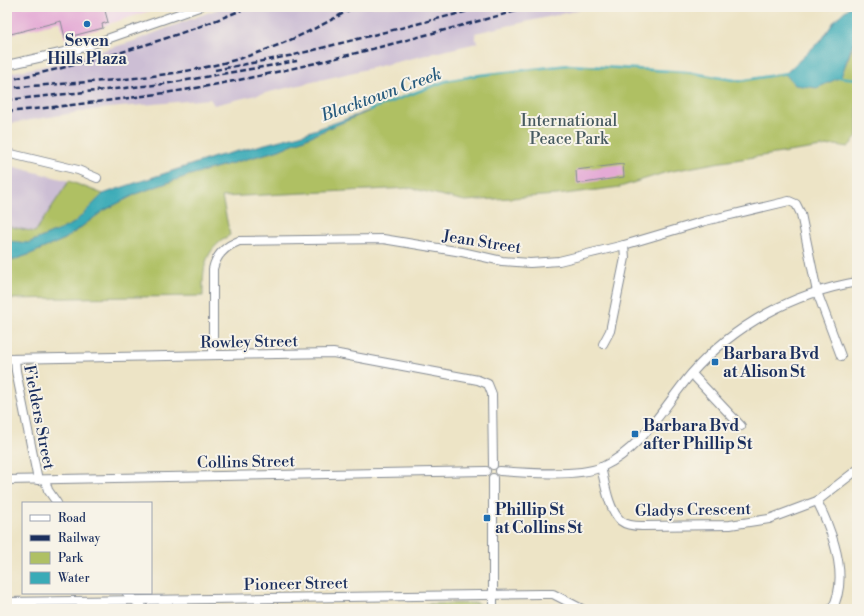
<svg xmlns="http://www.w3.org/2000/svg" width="864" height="616" font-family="'Libre Bodoni',serif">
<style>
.built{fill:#edd0e8}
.industrial{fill:#ccbed4}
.green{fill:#afc064;stroke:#657861}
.water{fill:#3aabb7;stroke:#2a6d8a}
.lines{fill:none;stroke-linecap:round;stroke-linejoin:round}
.stream{stroke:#3aabb7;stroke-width:2.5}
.building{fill:#e4aad5}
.minor-casing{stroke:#848a92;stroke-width:10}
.minor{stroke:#fff;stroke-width:8}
.rail{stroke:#1b2f5e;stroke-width:2.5;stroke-dasharray:6 3;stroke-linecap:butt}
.poi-dot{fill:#1f6fb2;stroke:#f7f3e8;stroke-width:1.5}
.labels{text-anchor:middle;stroke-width:4;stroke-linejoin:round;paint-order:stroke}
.poi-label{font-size:16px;font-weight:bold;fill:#1b2f5e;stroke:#f7f3e8;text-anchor:start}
.park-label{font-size:16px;fill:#475a60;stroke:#f7f3e8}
.street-label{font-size:16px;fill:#1b2f5e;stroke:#f7f3e8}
.water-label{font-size:17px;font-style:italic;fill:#265a7d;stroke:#f7f3e8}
</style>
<rect width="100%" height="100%" fill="#f7f3e8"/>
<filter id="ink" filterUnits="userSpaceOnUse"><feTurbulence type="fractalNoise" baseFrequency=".025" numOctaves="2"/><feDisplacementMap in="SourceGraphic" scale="8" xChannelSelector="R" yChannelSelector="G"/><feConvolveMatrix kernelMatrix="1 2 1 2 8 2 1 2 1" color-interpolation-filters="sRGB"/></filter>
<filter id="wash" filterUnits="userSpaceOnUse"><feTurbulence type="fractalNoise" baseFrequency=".012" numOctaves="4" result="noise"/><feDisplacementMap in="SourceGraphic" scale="16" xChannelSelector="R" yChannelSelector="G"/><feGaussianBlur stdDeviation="0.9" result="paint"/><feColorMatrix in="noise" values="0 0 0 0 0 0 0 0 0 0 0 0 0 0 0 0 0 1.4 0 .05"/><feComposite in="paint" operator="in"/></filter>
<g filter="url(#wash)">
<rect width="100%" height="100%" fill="#ede4c6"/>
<!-- built -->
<path class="built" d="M7,7H162L65,38L60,21L7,35Z"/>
<!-- industrial -->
<g class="industrial">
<path d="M223,7H593L475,33L477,43L214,105L210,99L98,109L7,124V75L9,73L59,63L131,42Z"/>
<path d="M7,165L69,181L35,232L7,226Z"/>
</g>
<!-- green -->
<g class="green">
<path d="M857,38V137L848,147L835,145L715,163L667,172L620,187L557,195L465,201L410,188L222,197L230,235C203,251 203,268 203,296L7,299V262L28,255L65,239L103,211L138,193L190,175L279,150L371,110L446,81L480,75L569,65L686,72L740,81L785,74L840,77Z"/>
<path d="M69,181L103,194L74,223L62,229L28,243L7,241V226L35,232Z"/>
<path d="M478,603L484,609H425V604Z"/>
</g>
<!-- water -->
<g class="water">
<path d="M849,7H857V32L841,77L817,88L795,85L785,74L823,38L835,20Z"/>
<path d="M371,110L279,150L190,175L138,193L103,211L65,239L28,255L7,262V241L28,243L62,229L74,223L103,194L123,187L215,157L300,135Z"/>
</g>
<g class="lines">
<!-- stream -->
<g class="stream">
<path d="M838,77L857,79"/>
<path d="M369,110L446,81L480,75L569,65L686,72L740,81L787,73"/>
</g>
</g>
<g id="blocks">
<!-- building -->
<g class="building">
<path d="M7,7H104L108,22L102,24L103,28L65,38L61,21L7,35Z"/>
<path d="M623,164L624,177L577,184L576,170Z"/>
</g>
</g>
</g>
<g filter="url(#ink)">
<use href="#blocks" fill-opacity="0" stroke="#848a92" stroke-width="1"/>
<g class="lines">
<defs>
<g id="minor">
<path d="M7,65L78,49L199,7"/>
<path d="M7,153L78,170L97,178"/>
<path d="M603,344L610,331L625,258L624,245"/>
<path d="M213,355V269C216,255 226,246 239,241L383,239L462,252L502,261L530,263L559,261L624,245L705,221L789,201L796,204L801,214L817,292L841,356"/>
<path d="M7,359L333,353L478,380L488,384L492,394L493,465"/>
<path d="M15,359L16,371L38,480"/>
<path d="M692,374L741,426"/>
<path d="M601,467C605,483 608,509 621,521C626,525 635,526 642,526L730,525L769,519L817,501L857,470"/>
<path d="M500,471C526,473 579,477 602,467C642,449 664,406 691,374C734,325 793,293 857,282"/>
<path d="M493,478V609"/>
<path d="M7,480L486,471"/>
<path d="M45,480L48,490L57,503"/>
<path d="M817,501C832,531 850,577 832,609"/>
<path d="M127,593L144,609"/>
<path d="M7,602L541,594H553L582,609"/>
</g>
</defs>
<!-- minor casing -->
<use href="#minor" class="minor-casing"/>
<!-- minor -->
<use href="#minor" class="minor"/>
<!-- rail -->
<g class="rail">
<path d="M215,70L294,55L484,7"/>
<path d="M7,80C92,63 170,40 249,7"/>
<path d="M7,88C75,82 148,81 215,65C264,54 310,33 354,7"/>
<path d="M7,100L164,84L297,61"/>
<path d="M7,112C72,105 138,98 202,87C314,67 423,35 532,7"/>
</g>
</g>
</g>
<!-- markers -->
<g class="poi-dot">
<circle cx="87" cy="24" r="4"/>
<rect x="711" y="358" width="8" height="8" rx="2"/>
<rect x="631" y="430" width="8" height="8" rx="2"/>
<rect x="483" y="514" width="8" height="8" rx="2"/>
</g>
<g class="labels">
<!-- poi labels -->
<g class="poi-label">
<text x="87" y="46" text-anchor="middle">Seven<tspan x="87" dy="18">Hills Plaza</tspan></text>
<text x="723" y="359">Barbara Bvd<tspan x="723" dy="18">at Alison St</tspan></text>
<text x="643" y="431">Barbara Bvd<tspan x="643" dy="18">after Phillip St</tspan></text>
<text x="495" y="515">Phillip St<tspan x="495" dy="18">at Collins St</tspan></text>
</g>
<!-- park labels -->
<g class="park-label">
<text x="569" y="126">International<tspan x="569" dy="18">Peace Park</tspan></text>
</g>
<!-- street labels -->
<g class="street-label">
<text transform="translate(482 241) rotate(9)" y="6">Jean Street</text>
<text transform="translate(249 341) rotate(-1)" y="6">Rowley Street</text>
<text transform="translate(40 417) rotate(79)" y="6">Fielders Street</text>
<text transform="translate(246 461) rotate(-1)" y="6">Collins Street</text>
<text transform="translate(693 509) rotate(-1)" y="6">Gladys Crescent</text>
<text transform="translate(296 583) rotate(-1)" y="6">Pioneer Street</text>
</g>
<!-- water labels -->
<g class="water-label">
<text transform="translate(381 94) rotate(-20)" y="6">Blacktown Creek</text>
</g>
</g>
<!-- margin -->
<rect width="864" height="616" fill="none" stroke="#f7f3e8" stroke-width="24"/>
<!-- legend -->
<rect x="22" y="502" width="130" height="92" fill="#f7f3e8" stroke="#9fa5b1"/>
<rect x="30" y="515" width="20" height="6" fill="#ffffff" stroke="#9fa5b1"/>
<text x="58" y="522" font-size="12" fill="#1b2f5e">Road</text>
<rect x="30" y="535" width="20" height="6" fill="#1b2f5e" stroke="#9fa5b1"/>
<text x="58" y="542" font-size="12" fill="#1b2f5e">Railway</text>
<rect x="30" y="552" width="20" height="12" fill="#afc064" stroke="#9fa5b1"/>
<text x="58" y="562" font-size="12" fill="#1b2f5e">Park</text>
<rect x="30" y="572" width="20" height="12" fill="#3aabb7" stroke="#9fa5b1"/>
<text x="58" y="582" font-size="12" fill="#1b2f5e">Water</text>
</svg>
